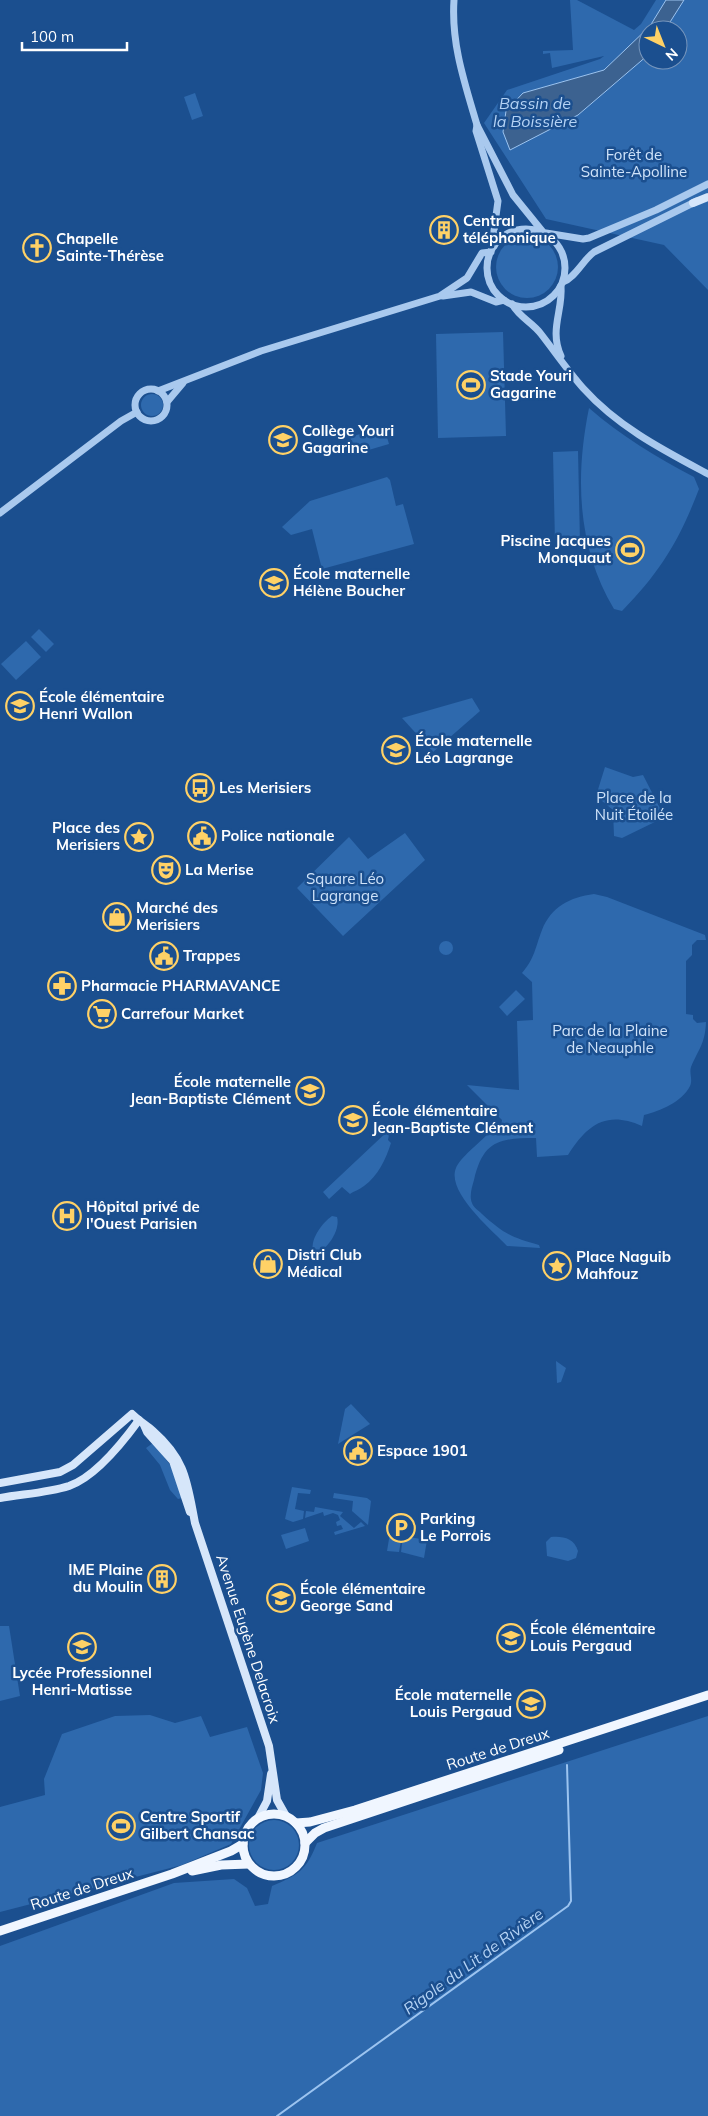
<svg xmlns="http://www.w3.org/2000/svg" width="708" height="2116" font-family="Mulish,sans-serif">
<style>
.green{fill:#2e69ad}
.water{fill:#3c6290;stroke:#9cc4f0}
.lines{fill:none;stroke-linecap:round;stroke-linejoin:round}
.stream{stroke:#9cc4f0;stroke-width:2}
.tertiary{stroke:#a9c9ee;stroke-width:7}
.secondary{stroke:#d6e6fa;stroke-width:8}
.primary{stroke:#f0f6ff;stroke-width:9}
.labels{text-anchor:middle;stroke-width:5;stroke-linejoin:round;paint-order:stroke}
.park-label{font-size:15px;fill:#cfe3fa;stroke:#1b4f8f}
.poi-label{font-size:15px;font-weight:bold;fill:#fff;stroke:#1b4f8f;text-anchor:start}
.street-label{font-size:15px;fill:#fff;stroke:#1b4f8f}
.water-label{font-size:16px;font-style:italic;fill:#b5d3f5;stroke:#1b4f8f}
</style>
<rect width="100%" height="100%" fill="#1b4f8f"/>
<!-- green -->
<g class="green">
<path d="M570,0H577L634,30L641,24L656,0H666L650,26L604,70L523,93L578,115L648,55V60H678V30H665L684,0H708V290L664,245L546,219L484,123L507,90L600,59L604,56L552,68L550,53L543,54V51L573,50Z"/>
<path d="M195,93L203,116L192,120L184,97Z"/>
<circle cx="527" cy="267" r="31"/>
<path d="M503,332L506,436L438,438L436,334Z"/>
<circle cx="152" cy="405" r="11"/>
<path d="M589,408C621,436 656,457 694,477L699,489C679,541 661,571 622,611L614,609C577,547 575,477 589,408Z"/>
<path d="M384,427L389,444L355,454L350,437Z"/>
<path d="M578,451L580,543H555L553,452Z"/>
<path d="M387,477L390,480L396,506L403,504L414,544L322,569L312,529L291,535L282,527L310,501Z"/>
<path d="M39,629L54,644L46,652L31,637Z"/>
<path d="M26,641L41,657L16,680L1,664Z"/>
<path d="M472,698L480,711L433,752L402,718Z"/>
<path d="M605,767L633,777L643,775L663,814L661,819L622,838L614,836L613,810L596,796Z"/>
<path d="M405,833L425,860L343,936L297,888L349,837L368,859Z"/>
<path d="M594,894L607,897L705,935L706,940H697L692,945V955L686,961V1014L693,1015V1019L697,1023L706,1022C705,1044 699,1048 691,1067C689,1073 693,1080 690,1086C682,1102 660,1111 644,1115L642,1126C606,1110 587,1125 568,1155L537,1157L536,1138C499,1138 483,1141 474,1180C472,1187 469,1196 472,1203C473,1207 479,1211 482,1214C503,1233 512,1238 539,1245L540,1248L507,1246C492,1230 446,1192 456,1168C460,1158 480,1142 488,1134L500,1133L502,1120L467,1085L519,1090L517,1021L533,1020L532,982L522,973C535,958 535,948 542,930C551,907 570,897 594,894Z"/>
<circle cx="446" cy="948" r="7"/>
<path d="M516,990L525,999L507,1016L499,1007Z"/>
<path d="M390,1129L388,1140L391,1143C386,1159 378,1176 364,1186C359,1190 354,1191 350,1194L342,1187L329,1199L323,1192Z"/>
<path d="M332,1216L337,1217C341,1230 326,1252 314,1254C308,1241 322,1223 332,1216Z"/>
<path d="M556,1361L566,1368L561,1382L557,1383Z"/>
<path d="M351,1404L370,1424L338,1444L345,1409Z"/>
<path d="M153,1443L171,1466L182,1498L178,1499L170,1490L160,1465L146,1448Z"/>
<path d="M292,1487L311,1490L310,1494L298,1493L295,1509L304,1511L303,1519L293,1522L285,1519Z"/>
<path d="M334,1493L367,1498L371,1501L368,1525L352,1511L353,1501L333,1498Z"/>
<path d="M315,1507L343,1512L340,1516L354,1528L361,1522L365,1526L335,1535L334,1532L343,1529L341,1525L337,1526L336,1522L340,1520L338,1515L333,1513L324,1516L323,1512L305,1518L306,1511L314,1512Z"/>
<path d="M305,1528L309,1541L286,1549L281,1535Z"/>
<path d="M390,1533L402,1535L399,1552L387,1551Z"/>
<path d="M403,1536L427,1540L424,1558L401,1552Z"/>
<path d="M551,1537C563,1536 574,1538 578,1551L576,1558L568,1561L547,1556L546,1542Z"/>
<path d="M0,1626H9L20,1696L0,1701Z"/>
<path d="M150,1715L175,1723L201,1716L210,1737L247,1727L263,1773L261,1790L231,1844L182,1865L0,1912V1807L45,1795L44,1779L62,1734L115,1716Z"/>
<path d="M708,1716V2116H0V1946L174,1883L234,1879L247,1888L255,1906L268,1904L272,1886C298,1875 306,1871 317,1843Z"/>
<circle cx="274" cy="1845" r="25"/>
</g>
<!-- water -->
<path class="water" d="M666,0H684L665,30H648V55L578,115L510,150L503,132L506,111L523,93L604,70L650,26Z"/>
<g class="lines">
<!-- stream -->
<path class="stream" d="M277,2116L568,1906L571,1901L567,1765"/>
<!-- tertiary -->
<g class="tertiary">
<path d="M454,0C451,44 465,84 477,125L476,131L498,201L493,238L494,246"/>
<path d="M477,125L513,195L543,232"/>
<circle cx="526" cy="268" r="39"/>
<path d="M546,233L583,239L589,238L656,210L708,184"/>
<path d="M563,282C575,278 583,260 594,252L697,201"/>
<path d="M561,286C563,311 549,330 561,356"/>
<path d="M443,296L471,292L496,302L504,300"/>
<path d="M512,304C520,318 532,322 541,334C555,352 568,371 583,388C618,427 663,450 708,474"/>
<circle cx="151" cy="405" r="16"/>
<path d="M158,391L261,351L440,296L467,278L482,253L491,252"/>
<path d="M167,402L183,383"/>
<path d="M0,513L121,421L137,412"/>
</g>
<!-- secondary -->
<g class="secondary">
<path d="M693,203L708,197"/>
<path d="M144,1425L147,1432L173,1461L190,1512"/>
<path d="M0,1483L60,1472L73,1465L132,1414C138,1420 146,1425 153,1431C186,1460 187,1482 195,1523L269,1746L277,1800L286,1816"/>
<path d="M0,1498C22,1494 47,1493 69,1486C95,1477 123,1442 139,1420"/>
<path d="M258,1818L267,1801L271,1774"/>
</g>
<!-- primary -->
<g class="primary">
<circle cx="274" cy="1845" r="31"/>
<path d="M296,1823L310,1822L355,1810L708,1695"/>
<path d="M305,1843L315,1833L324,1828L559,1750"/>
<path d="M192,1871L221,1865L249,1864"/>
<path d="M0,1931L172,1874L231,1851L243,1844"/>
</g>
</g>
<!-- icons -->
<defs>
<symbol id="building-ring" viewBox="-11 -11 22 22"><circle r="9.5" fill="#1b4f8f" stroke="#ffd166" stroke-width="1.5"/><path d="M-4-6H4V6H1V3H-1V6H-4ZM-2.5-4.3h1.7v1.8h-1.7ZM.8-4.3h1.7v1.8H.8ZM-2.5-1h1.7V.8h-1.7ZM.8-1h1.7V.8H.8Z" fill="#ffd166"/></symbol>
<symbol id="church-ring" viewBox="-11 -11 22 22"><circle r="9.5" fill="#1b4f8f" stroke="#ffd166" stroke-width="1.5"/><path d="M-1.2-6h2.4v3.5h3.3v2.4h-3.3V6h-2.4V-.1h-3.3v-2.4h3.3Z" fill="#ffd166"/></symbol>
<symbol id="stadium-ring" viewBox="-11 -11 22 22"><circle r="9.5" fill="#1b4f8f" stroke="#ffd166" stroke-width="1.5"/><path d="M0-5a6.5 5 0 1 0 0 10a6.5 5 0 1 0 0-10ZM-3.5-1.8h7v3.6h-7Z" fill="#ffd166"/></symbol>
<symbol id="school-ring" viewBox="-11 -11 22 22"><circle r="9.5" fill="#1b4f8f" stroke="#ffd166" stroke-width="1.5"/><path d="M0-5L7-2L0 1L-7-2ZM-4 1L0 2.5L4 1V4Q0 6-4 4Z" fill="#ffd166"/></symbol>
<symbol id="bus-ring" viewBox="-11 -11 22 22"><circle r="9.5" fill="#1b4f8f" stroke="#ffd166" stroke-width="1.5"/><path d="M-5-6H5V4H4V6H2V4H-2V6H-4V4H-5ZM-3.5-4V0h7V-4ZM-3.5 1.2v1.5H-2V1.2ZM2 1.2v1.5H3.5V1.2Z" fill="#ffd166"/></symbol>
<symbol id="civic-ring" viewBox="-11 -11 22 22"><circle r="9.5" fill="#1b4f8f" stroke="#ffd166" stroke-width="1.5"/><path d="M-.6-6.5H3V-4.5H.6V-3L4-1V1h2V6H-6V1h2V-1L-.6-3ZM-1.2 2.5V6h2.4V2.5Z" fill="#ffd166"/></symbol>
<symbol id="sight-ring" viewBox="-11 -11 22 22"><circle r="9.5" fill="#1b4f8f" stroke="#ffd166" stroke-width="1.5"/><path d="M0-6L1.8-2.2L6-1.7L2.9 1.2L3.7 5.4L0 3.3L-3.7 5.4L-2.9 1.2L-6-1.7L-1.8-2.2Z" fill="#ffd166"/></symbol>
<symbol id="theatre-ring" viewBox="-11 -11 22 22"><circle r="9.5" fill="#1b4f8f" stroke="#ffd166" stroke-width="1.5"/><path d="M-5-5.5Q0-4 5-5.5V0Q5 5 0 6Q-5 5-5 0ZM-3.3-2.5H-1v1.5H-3.3ZM1-2.5H3.3v1.5H1ZM-2.8 1Q0 5.5 2.8 1Z" fill="#ffd166"/></symbol>
<symbol id="shop-ring" viewBox="-11 -11 22 22"><circle r="9.5" fill="#1b4f8f" stroke="#ffd166" stroke-width="1.5"/><path d="M-5-2.5h2.3a2.7 3.5 0 0 1 5.4 0H5L5.5 6h-11ZM-1.5-2.5h3a1.5 2.3 0 0 0-3 0Z" fill="#ffd166"/></symbol>
<symbol id="pharmacy-ring" viewBox="-11 -11 22 22"><circle r="9.5" fill="#1b4f8f" stroke="#ffd166" stroke-width="1.5"/><path d="M-2-6h4v4h4v4h-4v4h-4v-4h-4v-4h4Z" fill="#ffd166"/></symbol>
<symbol id="supermarket-ring" viewBox="-11 -11 22 22"><circle r="9.5" fill="#1b4f8f" stroke="#ffd166" stroke-width="1.5"/><path d="M-6-5.5h2.5l.6 2H6L4.5 2H-2.5L-4.4-4H-6ZM-1.5 3.2a1.3 1.3 0 1 0 .1 0ZM3 3.2a1.3 1.3 0 1 0 .1 0Z" fill="#ffd166"/></symbol>
<symbol id="hospital-ring" viewBox="-11 -11 22 22"><circle r="9.5" fill="#1b4f8f" stroke="#ffd166" stroke-width="1.5"/><path d="M-5-5h3v3.5h4V-5h3V5h-3V1.5h-4V5h-3Z" fill="#ffd166"/></symbol>
<symbol id="parking-ring" viewBox="-11 -11 22 22"><circle r="9.5" fill="#1b4f8f" stroke="#ffd166" stroke-width="1.5"/><path d="M-3.5-5.5H1a3.5 3.5 0 0 1 0 7H-1V5.5H-3.5ZM-1-3.4V-.6H.8a1.4 1.4 0 0 0 0-2.8Z" fill="#ffd166"/></symbol>
</defs>
<g fill-rule="evenodd">
<use href="#building-ring" x="428" y="214" width="32" height="32"/>
<use href="#church-ring" x="21" y="232" width="32" height="32"/>
<use href="#stadium-ring" x="455" y="369" width="32" height="32"/>
<use href="#school-ring" x="267" y="424" width="32" height="32"/>
<use href="#stadium-ring" x="614" y="534" width="32" height="32"/>
<use href="#school-ring" x="258" y="567" width="32" height="32"/>
<use href="#school-ring" x="4" y="690" width="32" height="32"/>
<use href="#school-ring" x="380" y="734" width="32" height="32"/>
<use href="#bus-ring" x="184" y="772" width="32" height="32"/>
<use href="#civic-ring" x="186" y="820" width="32" height="32"/>
<use href="#sight-ring" x="123" y="821" width="32" height="32"/>
<use href="#theatre-ring" x="150" y="854" width="32" height="32"/>
<use href="#shop-ring" x="101" y="901" width="32" height="32"/>
<use href="#civic-ring" x="148" y="940" width="32" height="32"/>
<use href="#pharmacy-ring" x="46" y="970" width="32" height="32"/>
<use href="#supermarket-ring" x="86" y="998" width="32" height="32"/>
<use href="#school-ring" x="294" y="1075" width="32" height="32"/>
<use href="#school-ring" x="337" y="1104" width="32" height="32"/>
<use href="#hospital-ring" x="51" y="1200" width="32" height="32"/>
<use href="#shop-ring" x="252" y="1248" width="32" height="32"/>
<use href="#sight-ring" x="541" y="1250" width="32" height="32"/>
<use href="#civic-ring" x="342" y="1435" width="32" height="32"/>
<use href="#parking-ring" x="385" y="1512" width="32" height="32"/>
<use href="#building-ring" x="146" y="1563" width="32" height="32"/>
<use href="#school-ring" x="265" y="1582" width="32" height="32"/>
<use href="#school-ring" x="495" y="1622" width="32" height="32"/>
<use href="#school-ring" x="66" y="1631" width="32" height="32"/>
<use href="#school-ring" x="515" y="1688" width="32" height="32"/>
<use href="#stadium-ring" x="105" y="1810" width="32" height="32"/>
</g>
<g class="labels">
<!-- park labels -->
<g class="park-label">
<text x="634" y="160">Forêt de<tspan x="634" dy="17">Sainte-Apolline</tspan></text>
<text x="634" y="803">Place de la<tspan x="634" dy="17">Nuit Étoilée</tspan></text>
<text x="345" y="884">Square Léo<tspan x="345" dy="17">Lagrange</tspan></text>
<text x="610" y="1036">Parc de la Plaine<tspan x="610" dy="17">de Neauphle</tspan></text>
</g>
<!-- poi labels -->
<g class="poi-label">
<text x="463" y="226">Central<tspan x="463" dy="17">téléphonique</tspan></text>
<text x="56" y="244">Chapelle<tspan x="56" dy="17">Sainte-Thérèse</tspan></text>
<text x="490" y="381">Stade Youri<tspan x="490" dy="17">Gagarine</tspan></text>
<text x="302" y="436">Collège Youri<tspan x="302" dy="17">Gagarine</tspan></text>
<text x="611" y="546" text-anchor="end">Piscine Jacques<tspan x="611" dy="17">Monquaut</tspan></text>
<text x="293" y="579">École maternelle<tspan x="293" dy="17">Hélène Boucher</tspan></text>
<text x="39" y="702">École élémentaire<tspan x="39" dy="17">Henri Wallon</tspan></text>
<text x="415" y="746">École maternelle<tspan x="415" dy="17">Léo Lagrange</tspan></text>
<text x="219" y="793">Les Merisiers</text>
<text x="120" y="833" text-anchor="end">Place des<tspan x="120" dy="17">Merisiers</tspan></text>
<text x="221" y="841">Police nationale</text>
<text x="185" y="875">La Merise</text>
<text x="136" y="913">Marché des<tspan x="136" dy="17">Merisiers</tspan></text>
<text x="183" y="961">Trappes</text>
<text x="81" y="991">Pharmacie PHARMAVANCE</text>
<text x="121" y="1019">Carrefour Market</text>
<text x="291" y="1087" text-anchor="end">École maternelle<tspan x="291" dy="17">Jean-Baptiste Clément</tspan></text>
<text x="372" y="1116">École élémentaire<tspan x="372" dy="17">Jean-Baptiste Clément</tspan></text>
<text x="86" y="1212">Hôpital privé de<tspan x="86" dy="17">l'Ouest Parisien</tspan></text>
<text x="287" y="1260">Distri Club<tspan x="287" dy="17">Médical</tspan></text>
<text x="576" y="1262">Place Naguib<tspan x="576" dy="17">Mahfouz</tspan></text>
<text x="377" y="1456">Espace 1901</text>
<text x="420" y="1524">Parking<tspan x="420" dy="17">Le Porrois</tspan></text>
<text x="143" y="1575" text-anchor="end">IME Plaine<tspan x="143" dy="17">du Moulin</tspan></text>
<text x="300" y="1594">École élémentaire<tspan x="300" dy="17">George Sand</tspan></text>
<text x="530" y="1634">École élémentaire<tspan x="530" dy="17">Louis Pergaud</tspan></text>
<text x="82" y="1678" text-anchor="middle">Lycée Professionnel<tspan x="82" dy="17">Henri-Matisse</tspan></text>
<text x="512" y="1700" text-anchor="end">École maternelle<tspan x="512" dy="17">Louis Pergaud</tspan></text>
<text x="140" y="1822">Centre Sportif<tspan x="140" dy="17">Gilbert Chansac</tspan></text>
</g>
<!-- street labels -->
<g class="street-label">
<text transform="translate(248 1639) rotate(72)" y="5">Avenue Eugène Delacroix</text>
<text transform="translate(498 1749) rotate(-18)" y="5">Route de Dreux</text>
<text transform="translate(82 1889) rotate(-18)" y="5">Route de Dreux</text>
</g>
<!-- water labels -->
<g class="water-label">
<text x="535" y="109">Bassin de<tspan x="535" dy="18">la Boissière</tspan></text>
<text transform="translate(473 1961) rotate(-36)" y="6">Rigole du Lit de Rivière</text>
</g>
</g>
<!-- north arrow -->
<g transform="translate(663 45) rotate(137)"><circle r="24" fill="#1b4f8f" stroke="#7695bc"/>
<path d="M0-4L9 19L0 12L-9 19Z" fill="#ffd166"/>
<text y="-8" font-size="14" font-weight="bold" text-anchor="middle" fill="#ffffff">N</text>
</g>
<!-- scale -->
<path d="M22 42v8h105v-8" fill="none" stroke="#ffffff" stroke-width="2.5"/>
<text x="30" y="42" font-size="15" fill="#ffffff" stroke="#1b4f8f" stroke-width="4" paint-order="stroke">100 m</text>
</svg>
